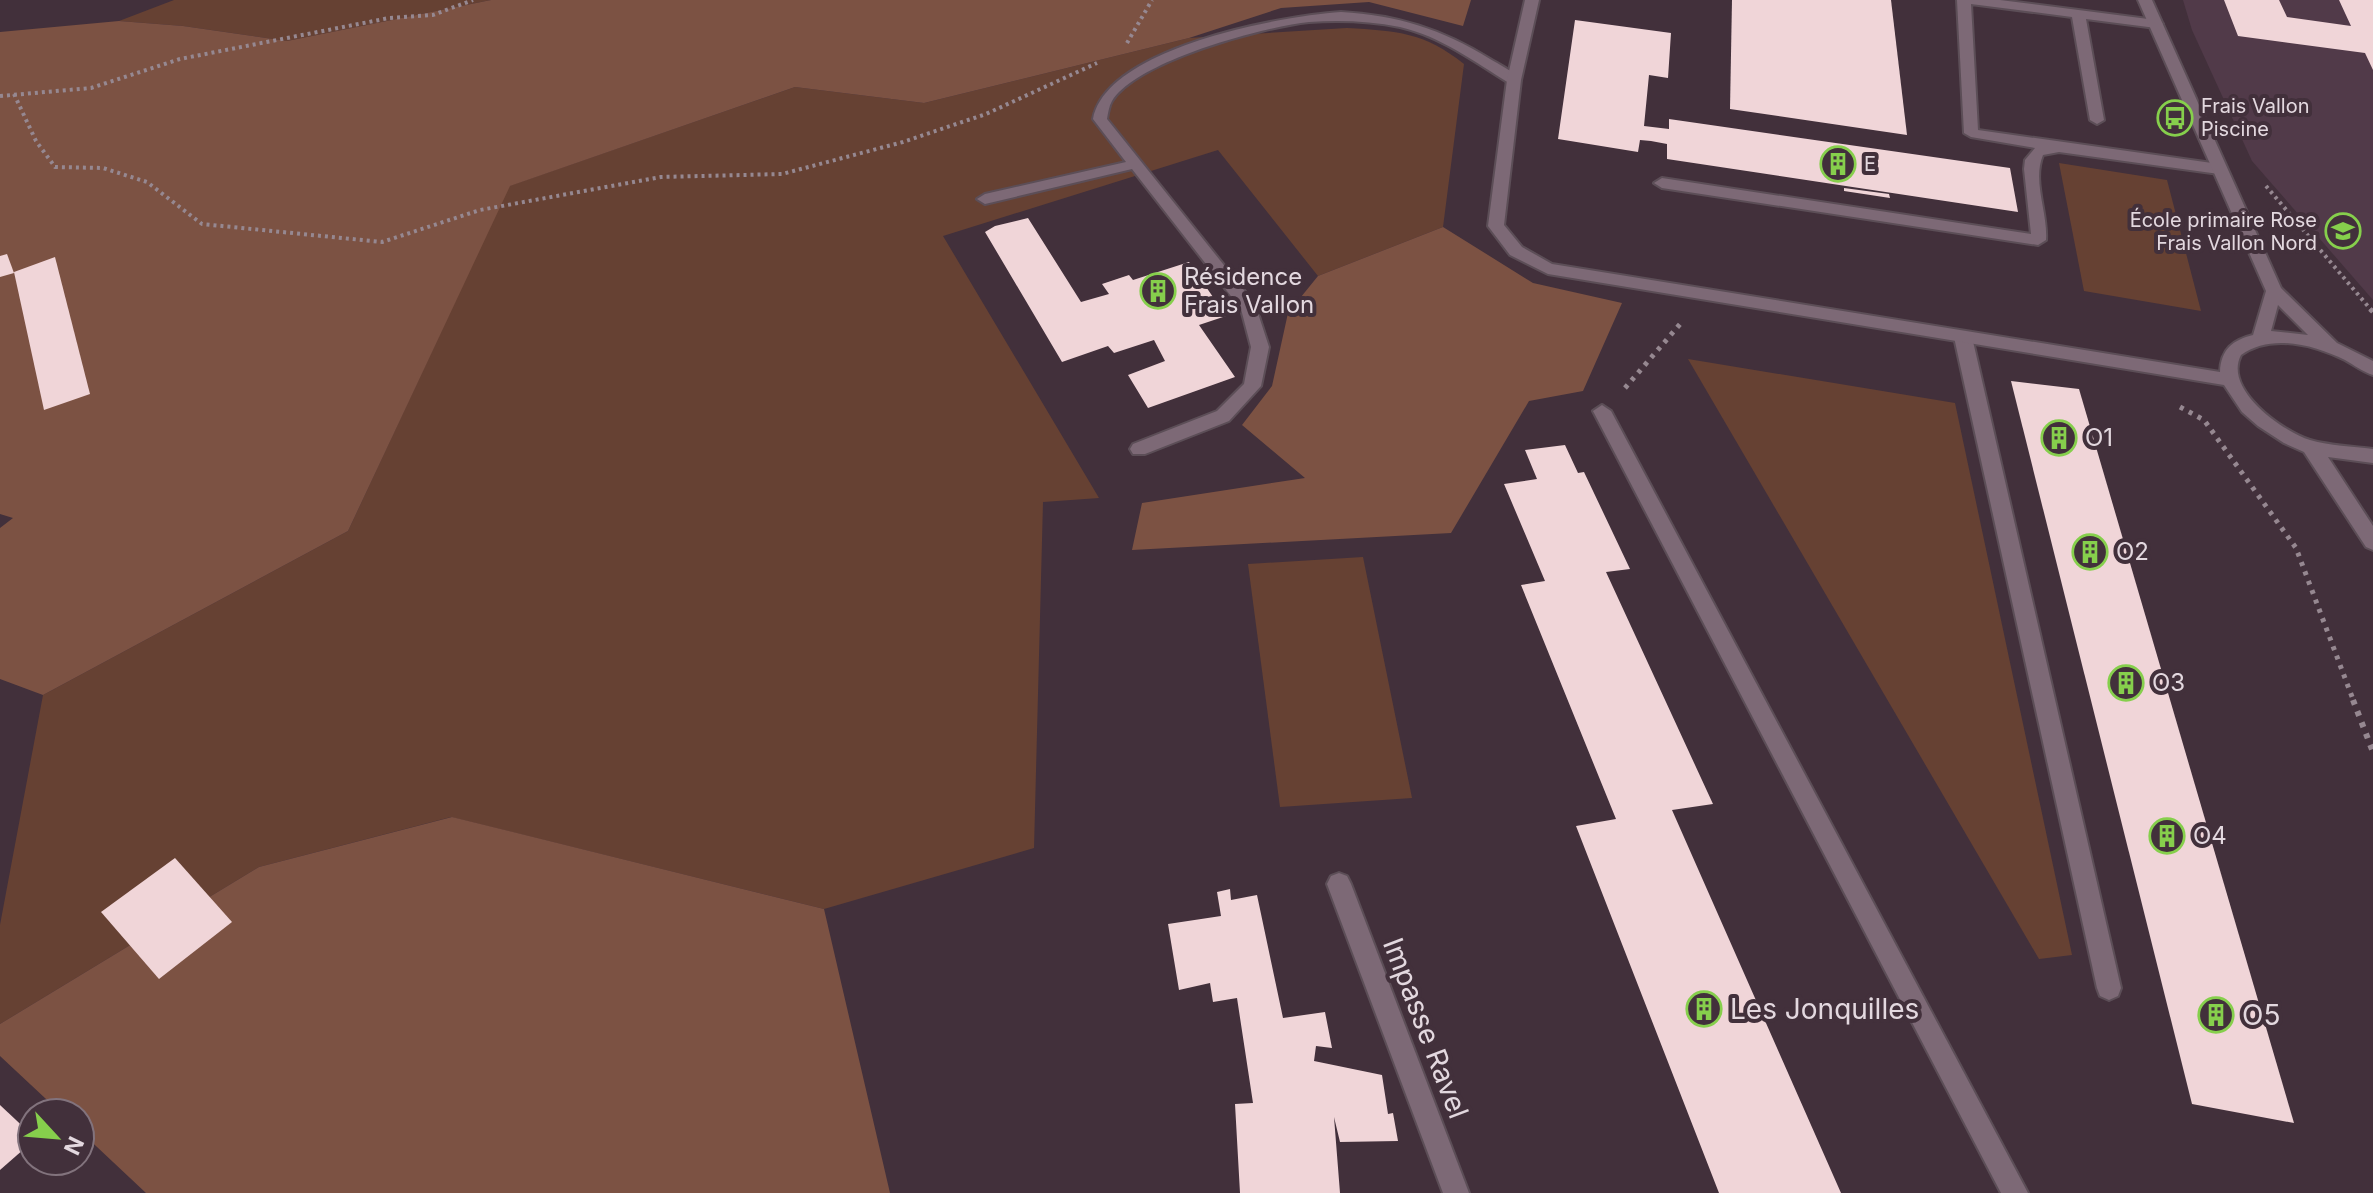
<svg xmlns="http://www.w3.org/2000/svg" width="2373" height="1193" font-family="Inter,sans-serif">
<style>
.built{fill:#513a49}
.green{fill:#664133}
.forest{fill:#7c5243}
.building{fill:#f0d5d8}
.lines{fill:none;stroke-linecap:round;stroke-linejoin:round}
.service-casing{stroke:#5c4e57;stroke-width:4}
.minor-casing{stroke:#5c4e57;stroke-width:4}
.path-far2{stroke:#968891;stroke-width:4;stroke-dasharray:3 4;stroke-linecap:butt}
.path-far1{stroke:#968891;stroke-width:5;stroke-dasharray:4 6;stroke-linecap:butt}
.path{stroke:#968891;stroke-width:6;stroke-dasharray:5 7;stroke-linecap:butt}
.service{fill:#7d6976;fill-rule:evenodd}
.minor{fill:#7d6976;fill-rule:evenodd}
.labels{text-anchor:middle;stroke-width:8;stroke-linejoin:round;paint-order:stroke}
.far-poi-label{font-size:20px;fill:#e3d8df;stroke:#42303b;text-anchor:start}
.poi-label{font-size:24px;fill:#e3d8df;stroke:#42303b;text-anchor:start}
.near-poi-label{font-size:28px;fill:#e3d8df;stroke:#42303b;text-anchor:start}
.near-street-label{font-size:28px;fill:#e3d8df;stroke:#42303b}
</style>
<rect width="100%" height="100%" fill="#42303b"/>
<!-- built -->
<path class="built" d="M2183,0H2373V300L2252,161L2192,30Z"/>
<!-- green -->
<g class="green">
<path d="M174,0H491L287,41L183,26L119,21Z"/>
<path d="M1347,28C1397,31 1424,32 1464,64L1443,227L1318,276L1218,150L943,236L1099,498L1043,502L1034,848L824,909L451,817L259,867L0,1024V925L43,695L348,531L509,186L795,87L924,103L1189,38Z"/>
<path d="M2059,163L2167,180L2201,311L2084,291Z"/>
<path d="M1688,359L1955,403L2072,955L2039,959Z"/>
<path d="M1363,557L1412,798L1280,807L1248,564Z"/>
</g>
<!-- forest -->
<g class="forest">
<path d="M491,0H1471L1463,26L1369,2L1281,8L1189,38L924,103L795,87L510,186L348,531L43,695L0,679V528L13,518L0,514V32L119,21L183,26L287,41Z"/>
<path d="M1443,227L1533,283L1622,303L1583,391L1529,401L1451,533L1132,550L1142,503L1305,478L1242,425L1272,386L1288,313L1318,276Z"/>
<path d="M452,817L824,909L890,1193H146L80,1131V1113H61L0,1056V1024L259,867Z"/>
</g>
<!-- building -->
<g class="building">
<path d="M1732,0H1891L1907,135L1730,109Z"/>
<path d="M2224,0H2279L2287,17L2351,26L2339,0H2373V70L2365,53L2238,36Z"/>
<path d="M1575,20L1671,33L1668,78L1649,75L1644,126L1669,129V119L2010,168L2018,212L1667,159V144L1651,141L1640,140L1638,152L1558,139Z"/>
<path d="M1844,188L1889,194L1890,198L1844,191Z"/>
<path d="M1028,218L1081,302L1109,294L1102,284L1129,275L1133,280L1189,262L1226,316L1199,325L1235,377L1148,408L1128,375L1165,361L1154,340L1114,353L1108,346L1062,362L985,232L995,226Z"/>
<path d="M7,254L14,273L0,277V256Z"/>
<path d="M55,257L90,394L44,410L14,272Z"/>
<path d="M2011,381L2079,389L2294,1123L2192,1104Z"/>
<path d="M1565,445L1578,473L1584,472L1630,569L1606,572L1713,804L1672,810L1841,1193H1719L1576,826L1616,819L1521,585L1545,581L1504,484L1537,479L1525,450Z"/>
<path d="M175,858L232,922L159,979L101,912Z"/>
<path d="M1230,889L1231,900L1257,895L1283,1018L1325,1012L1332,1048L1316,1046L1314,1061L1382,1075L1388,1114L1393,1113L1398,1141L1340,1142L1334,1117L1340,1193H1240L1235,1104L1253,1103L1237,998L1213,1002L1210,983L1179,990L1168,924L1221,916L1217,892Z"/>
<path d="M0,1105L32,1135V1142L0,1170Z"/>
</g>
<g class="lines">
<defs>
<g id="service">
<path d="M1957,0H2000L2156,20L2163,24L2156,28L2086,19L2104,120L2097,124L2090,120L2072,17L1971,4L1978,130L2219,164L2227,169L2219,174L2059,152L2043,155C2032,181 2048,213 2046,240L2038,245L1662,188L1654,183L1662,178L2031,234L2024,169L2025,160L2035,148L1971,137L1964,133Z"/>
<path d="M1341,12C1397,15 1442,29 1490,59C1500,65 1513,71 1521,80L1509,83C1475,62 1440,36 1400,27C1370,21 1340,20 1309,22C1263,27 1137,61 1112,101C1109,106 1108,113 1107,119L1255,304L1269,347L1261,386L1229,421L1145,454H1133L1130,449L1133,444L1217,411L1244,384L1251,347L1241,309L1132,169L985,204L977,199L985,194L1126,162L1093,119C1106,48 1280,16 1341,12Z"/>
<path d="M1963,331L1972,337L2121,988L2118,996L2109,1000L2100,996L2097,988L1954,337Z"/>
<path d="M1602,405L1611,411L2028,1193H2001L1593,411Z"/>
</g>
<g id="minor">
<path d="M1525,0H1539L1521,80L1504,225L1522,247L1552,264L2220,372C2221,349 2233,340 2253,335L2266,291L2138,0H2152L2281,288L2337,343L2373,361V375C2363,372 2354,365 2345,360C2314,345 2271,333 2241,355C2223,389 2282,431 2310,440C2330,446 2352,446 2373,449V463L2328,457L2373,526V550L2366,547L2304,452L2284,443L2258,426L2242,412L2224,385L1548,274L1510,255L1488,226L1507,80ZM2278,305L2308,335L2271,331Z"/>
<path d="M1339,873L1347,876L1351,884L1469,1193H1443L1327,884L1331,876Z"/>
</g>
</defs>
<!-- service casing -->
<use href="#service" class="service-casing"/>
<!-- minor casing -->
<use href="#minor" class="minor-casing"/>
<!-- path-far2 -->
<g class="path-far2">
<path d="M1127,43L1152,0"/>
<path d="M14,94L36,141L55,167L103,168L147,182L202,224L382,242L480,210L661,177L782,174L903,142L986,114L1097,63"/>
<path d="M0,96L91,88L180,59L389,18L433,15L473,0"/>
<path d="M2266,186L2372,311"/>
</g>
<!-- path-far1 -->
<g class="path-far1">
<path d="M2370,309L2373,312"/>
<path d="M1625,388L1681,323"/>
<path d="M2180,407L2204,420L2296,548L2354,702"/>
</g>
<!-- path -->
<path class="path" d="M2353,700L2373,752"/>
<!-- service -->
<use href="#service" class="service"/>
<!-- minor -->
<use href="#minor" class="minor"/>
</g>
<!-- icons -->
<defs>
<symbol id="bus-ring" viewBox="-11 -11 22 22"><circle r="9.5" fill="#42303b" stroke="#86cf4c" stroke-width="1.5"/><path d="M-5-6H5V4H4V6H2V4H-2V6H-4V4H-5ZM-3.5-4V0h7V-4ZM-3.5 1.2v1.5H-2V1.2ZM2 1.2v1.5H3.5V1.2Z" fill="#86cf4c"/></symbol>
<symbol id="building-ring" viewBox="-11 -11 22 22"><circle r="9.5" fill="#42303b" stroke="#86cf4c" stroke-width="1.5"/><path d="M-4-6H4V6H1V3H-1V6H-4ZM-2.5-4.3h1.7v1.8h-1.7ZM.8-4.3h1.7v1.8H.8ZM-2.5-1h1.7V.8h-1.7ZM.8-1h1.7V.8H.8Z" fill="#86cf4c"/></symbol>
<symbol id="school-ring" viewBox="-11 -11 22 22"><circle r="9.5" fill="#42303b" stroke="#86cf4c" stroke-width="1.5"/><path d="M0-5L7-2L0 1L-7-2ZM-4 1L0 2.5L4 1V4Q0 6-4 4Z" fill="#86cf4c"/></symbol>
</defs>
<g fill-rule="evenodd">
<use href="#bus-ring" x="2155" y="98" width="40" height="40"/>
<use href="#building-ring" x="1818" y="144" width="40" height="40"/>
<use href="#school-ring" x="2323" y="211" width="40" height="40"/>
<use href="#building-ring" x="1138" y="271" width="40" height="40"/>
<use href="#building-ring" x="2039" y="418" width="40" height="40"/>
<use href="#building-ring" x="2070" y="532" width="40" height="40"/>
<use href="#building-ring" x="2106" y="663" width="40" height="40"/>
<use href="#building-ring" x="2147" y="816" width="40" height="40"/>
<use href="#building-ring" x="1684" y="989" width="40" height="40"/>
<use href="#building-ring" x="2196" y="995" width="40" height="40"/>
</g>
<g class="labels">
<!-- far-poi labels -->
<g class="far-poi-label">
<text x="2201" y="113">Frais Vallon<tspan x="2201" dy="23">Piscine</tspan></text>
<text x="1864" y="171">E</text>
<text x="2317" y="227" text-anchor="end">École primaire Rose<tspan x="2317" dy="23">Frais Vallon Nord</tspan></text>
</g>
<!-- poi labels -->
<g class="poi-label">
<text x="1184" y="285">Résidence<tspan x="1184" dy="28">Frais Vallon</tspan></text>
<text x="2085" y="446">O1</text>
<text x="2116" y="560">O2</text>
<text x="2152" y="691">O3</text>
<text x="2193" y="844">O4</text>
</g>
<!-- near-poi labels -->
<g class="near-poi-label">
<text x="1730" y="1019">Les Jonquilles</text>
<text x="2242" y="1025">O5</text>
</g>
<!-- near-street labels -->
<g class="near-street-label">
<text transform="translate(1426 1028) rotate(69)" y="10">Impasse Ravel</text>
</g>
</g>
<!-- north arrow -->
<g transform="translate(56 1137) rotate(116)"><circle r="38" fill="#42303b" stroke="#82737d" stroke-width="2"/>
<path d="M0-6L14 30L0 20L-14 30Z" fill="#86cf4c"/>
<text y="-12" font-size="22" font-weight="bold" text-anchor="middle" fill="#e3d8df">N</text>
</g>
</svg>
